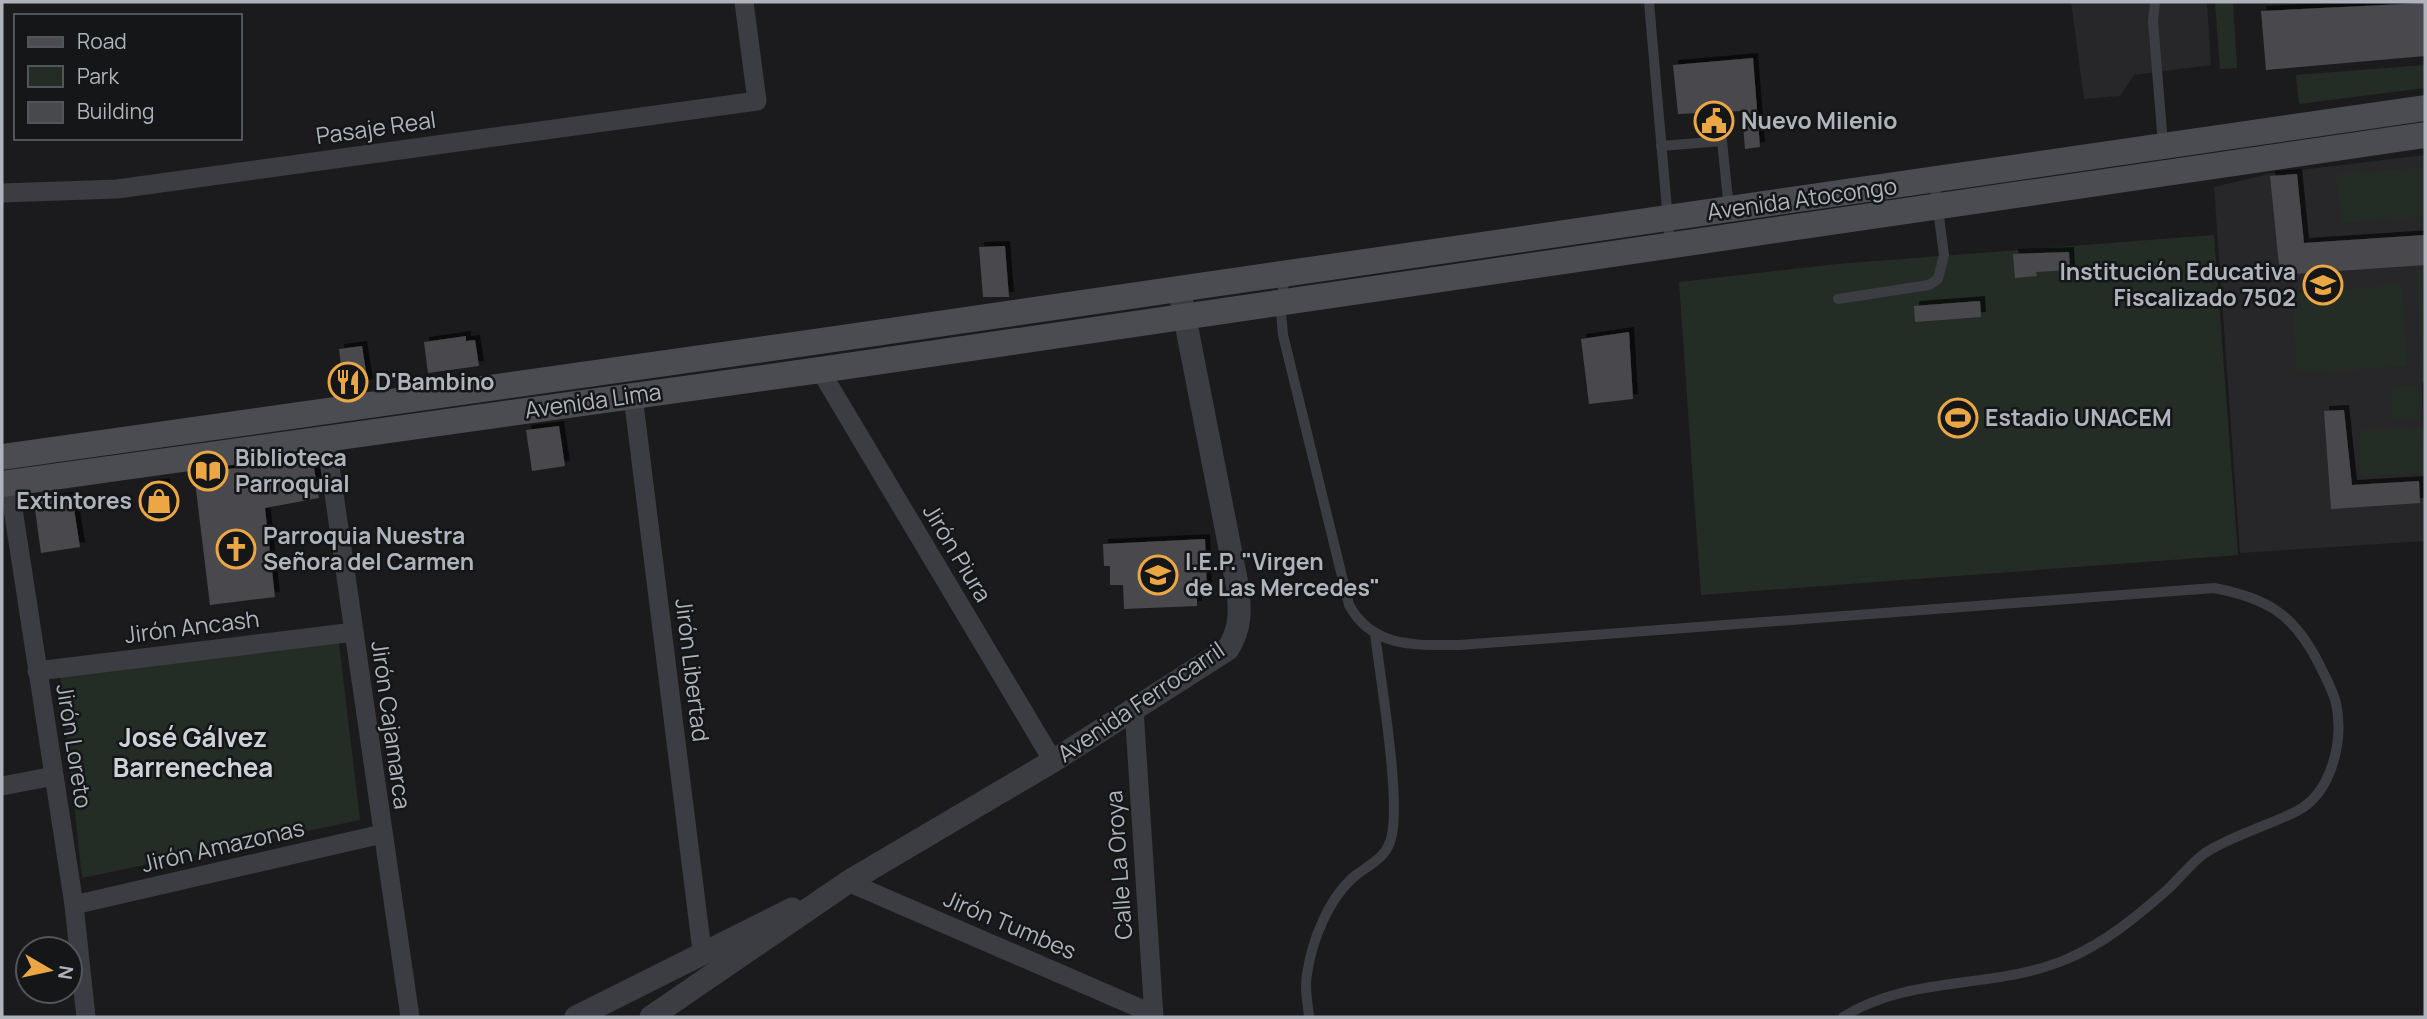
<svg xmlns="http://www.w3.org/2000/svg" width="2427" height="1019" font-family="Manrope,sans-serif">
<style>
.built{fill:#27272a}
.green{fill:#242d25}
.building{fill:#48494d;filter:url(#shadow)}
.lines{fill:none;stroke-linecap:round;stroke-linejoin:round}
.service{stroke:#3c3d42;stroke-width:10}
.minor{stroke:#3c3d42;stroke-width:19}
.tertiary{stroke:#3c3d42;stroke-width:23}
.secondary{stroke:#4a4c52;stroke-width:26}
.labels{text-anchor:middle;stroke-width:5;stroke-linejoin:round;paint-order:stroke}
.poi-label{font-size:23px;font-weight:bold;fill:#aeb3bc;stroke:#151618;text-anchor:start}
.street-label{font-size:23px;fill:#aeb3bc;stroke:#151618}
.quarter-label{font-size:26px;font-weight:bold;fill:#cfd2d8;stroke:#151618}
</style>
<defs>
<filter id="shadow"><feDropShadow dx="5" dy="-5" stdDeviation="0" flood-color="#0009"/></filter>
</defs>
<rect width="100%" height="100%" fill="#1b1b1d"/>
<!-- built -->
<g class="built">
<path d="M2071,2H2207L2211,65L2134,75L2120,96L2084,99Z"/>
<path d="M2425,155V383H2422L2425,541L2240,553L2214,187L2268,174Z"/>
</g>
<!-- green -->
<g class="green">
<path d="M2215,2H2233L2237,68L2220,69Z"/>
<path d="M2425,65V88L2299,104L2296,75Z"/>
<path d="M2425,167V216L2341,223L2336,175Z"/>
<path d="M2214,235L2238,555L1701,595L1679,282L1837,264Z"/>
<path d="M2416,270H2425V380H2423Z"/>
<path d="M2402,285L2407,366L2297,373L2292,293Z"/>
<path d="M2418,385L2420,419L2392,420L2391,387Z"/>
<path d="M2423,428L2425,473L2361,476L2359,431Z"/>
<path d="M339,643L360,820L82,878L60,672Z"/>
</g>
<!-- building -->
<g class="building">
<path d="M2425,3V56L2266,70L2261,11Z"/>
<path d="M1753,58L1760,147L1745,149L1742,111L1678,114L1673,65Z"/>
<path d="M2297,174L2304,243L2425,235V265L2280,275L2270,176Z"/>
<path d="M1005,246L1009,297H983L979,247Z"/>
<path d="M2069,252L2070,270L2036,272L2037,276L2015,278L2013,254Z"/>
<path d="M1980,301L1981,317L1915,322L1914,306Z"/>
<path d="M1629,332L1633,399L1589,404L1581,339Z"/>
<path d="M466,336V341L475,340L479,366L428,373L424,342Z"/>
<path d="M362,346L368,384L344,389L339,349Z"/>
<path d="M2344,410L2352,485L2419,481L2420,503L2331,509L2324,411Z"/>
<path d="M559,426L565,466L532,471L526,430Z"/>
<path d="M306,460L314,468L319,498L265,508L275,597L210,605L194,473Z"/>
<path d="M165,483L168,518L153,520L149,485Z"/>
<path d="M72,496L80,547L41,553L34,502Z"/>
<path d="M1205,539L1207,589L1197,594V606L1124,609L1123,585H1110V566H1104L1103,544Z"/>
</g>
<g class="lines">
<!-- service -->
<g class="service">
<path d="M1649,2L1670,244"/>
<path d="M2155,2L2153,21L2163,144"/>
<path d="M1661,146L1722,141L1729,209"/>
<path d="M1286,275L1280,301L1283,335L1349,605C1373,649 1417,645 1460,645L2214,588C2267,598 2294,614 2319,664C2325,676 2333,691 2336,703C2344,740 2332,793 2297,811C2268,826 2233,835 2205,853C2191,863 2180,878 2167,890C2136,917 2105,943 2067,959C1995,990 1911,974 1843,1017"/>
<path d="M1838,299L1929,285L1938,279L1944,255L1934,179"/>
<path d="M1309,1017C1308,1004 1304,988 1307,974C1312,940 1329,897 1356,875C1369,865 1384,859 1390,842C1403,808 1380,677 1375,634"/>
</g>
<!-- minor -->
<g class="minor">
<path d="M2,193L117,189L757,101L744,2"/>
<path d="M820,370L1053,761"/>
<path d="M633,396L702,951"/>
<path d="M326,439L410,1017"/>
<path d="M9,483L74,905L86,1017"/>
<path d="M37,671L354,632"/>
<path d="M1134,709L1154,1017"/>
<path d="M2,786L54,776"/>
<path d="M848,882L1153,1014"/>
<path d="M74,905L382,834"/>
</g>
<!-- tertiary -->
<g class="tertiary">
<path d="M576,1017L792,909"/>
<path d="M651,1017L848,882L1053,761L1228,649C1241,628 1240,612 1238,589L1179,288"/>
</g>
<!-- secondary -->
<g class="secondary">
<path d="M2,457L807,343L2425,108"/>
<path d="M2,484L820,370L2425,135"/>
</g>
</g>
<!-- icons -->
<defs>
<symbol id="civic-ring" viewBox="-11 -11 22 22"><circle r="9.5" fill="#151618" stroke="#eba744" stroke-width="1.5"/><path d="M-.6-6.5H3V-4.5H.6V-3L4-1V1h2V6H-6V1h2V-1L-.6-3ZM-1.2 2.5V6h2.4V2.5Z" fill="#eba744"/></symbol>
<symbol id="school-ring" viewBox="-11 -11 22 22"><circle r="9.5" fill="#151618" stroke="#eba744" stroke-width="1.5"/><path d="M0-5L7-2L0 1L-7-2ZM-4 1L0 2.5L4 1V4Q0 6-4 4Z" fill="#eba744"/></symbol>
<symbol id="restaurant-ring" viewBox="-11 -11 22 22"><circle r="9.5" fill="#151618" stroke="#eba744" stroke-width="1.5"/><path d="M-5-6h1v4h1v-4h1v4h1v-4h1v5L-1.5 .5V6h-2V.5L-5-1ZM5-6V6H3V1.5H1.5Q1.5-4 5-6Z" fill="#eba744"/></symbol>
<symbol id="stadium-ring" viewBox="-11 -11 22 22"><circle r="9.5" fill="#151618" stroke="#eba744" stroke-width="1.5"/><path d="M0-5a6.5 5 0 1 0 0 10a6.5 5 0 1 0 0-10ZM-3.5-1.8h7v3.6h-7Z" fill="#eba744"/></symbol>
<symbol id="library-ring" viewBox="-11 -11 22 22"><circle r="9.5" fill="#151618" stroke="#eba744" stroke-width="1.5"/><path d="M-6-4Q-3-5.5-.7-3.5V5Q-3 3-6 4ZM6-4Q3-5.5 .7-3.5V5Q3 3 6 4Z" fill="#eba744"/></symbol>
<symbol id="shop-ring" viewBox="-11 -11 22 22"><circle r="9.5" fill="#151618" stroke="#eba744" stroke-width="1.5"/><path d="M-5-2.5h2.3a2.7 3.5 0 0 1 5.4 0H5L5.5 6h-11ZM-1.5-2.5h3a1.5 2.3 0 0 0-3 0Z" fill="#eba744"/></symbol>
<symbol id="church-ring" viewBox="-11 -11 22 22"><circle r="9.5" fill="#151618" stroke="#eba744" stroke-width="1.5"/><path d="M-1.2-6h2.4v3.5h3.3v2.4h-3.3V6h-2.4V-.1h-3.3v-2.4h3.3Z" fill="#eba744"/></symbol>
</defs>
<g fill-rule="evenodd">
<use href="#civic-ring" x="1692" y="99" width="44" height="44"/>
<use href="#school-ring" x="2301" y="263" width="44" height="44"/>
<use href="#restaurant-ring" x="326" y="360" width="44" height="44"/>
<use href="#stadium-ring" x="1936" y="396" width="44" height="44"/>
<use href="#library-ring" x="186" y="449" width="44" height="44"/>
<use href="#shop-ring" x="137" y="479" width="44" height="44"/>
<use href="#church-ring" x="214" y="527" width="44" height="44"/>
<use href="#school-ring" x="1136" y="553" width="44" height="44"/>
</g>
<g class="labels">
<!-- poi labels -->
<g class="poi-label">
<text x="1741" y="129">Nuevo Milenio</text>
<text x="2296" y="280" text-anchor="end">Institución Educativa<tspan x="2296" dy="26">Fiscalizado 7502</tspan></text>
<text x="375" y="390">D'Bambino</text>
<text x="1985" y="426">Estadio UNACEM</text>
<text x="235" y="466">Biblioteca<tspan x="235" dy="26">Parroquial</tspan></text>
<text x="132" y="509" text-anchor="end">Extintores</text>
<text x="263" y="544">Parroquia Nuestra<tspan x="263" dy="26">Señora del Carmen</tspan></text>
<text x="1185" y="570">I.E.P. "Virgen<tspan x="1185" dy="26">de Las Mercedes"</tspan></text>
</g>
<!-- street labels -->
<g class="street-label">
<text transform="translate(376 128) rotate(-8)" y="8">Pasaje Real</text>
<text transform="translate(1802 199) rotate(-8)" y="8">Avenida Atocongo</text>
<text transform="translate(593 401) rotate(-8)" y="8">Avenida Lima</text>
<text transform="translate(957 553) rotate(59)" y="8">Jirón Piura</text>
<text transform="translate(192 627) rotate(-7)" y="8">Jirón Ancash</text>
<text transform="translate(692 670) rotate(83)" y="8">Jirón Libertad</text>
<text transform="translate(1141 702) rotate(-34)" y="8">Avenida Ferrocarril</text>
<text transform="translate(391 725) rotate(82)" y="8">Jirón Cajamarca</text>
<text transform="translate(74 746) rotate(81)" y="8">Jirón Loreto</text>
<text transform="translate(223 846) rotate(-13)" y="8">Jirón Amazonas</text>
<text transform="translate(1119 865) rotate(-94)" y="8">Calle La Oroya</text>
<text transform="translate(1010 925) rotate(23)" y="8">Jirón Tumbes</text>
</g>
<!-- quarter labels -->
<g class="quarter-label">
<text x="193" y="747">José Gálvez<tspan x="193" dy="30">Barrenechea</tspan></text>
</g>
</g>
<!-- border -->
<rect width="2427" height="1019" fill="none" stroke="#aeb3bc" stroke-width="7"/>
<!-- legend -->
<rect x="14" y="14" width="228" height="126" fill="#151618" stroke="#52555a" stroke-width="2"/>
<rect x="28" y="37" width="35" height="10" fill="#4a4c52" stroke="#52555a" stroke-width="2"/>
<text x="77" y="49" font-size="21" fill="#aeb3bc">Road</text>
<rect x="28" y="66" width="35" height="21" fill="#242d25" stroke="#52555a" stroke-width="2"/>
<text x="77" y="84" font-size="21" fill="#aeb3bc">Park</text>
<rect x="28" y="102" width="35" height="21" fill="#48494d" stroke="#52555a" stroke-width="2"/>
<text x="77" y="119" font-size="21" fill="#aeb3bc">Building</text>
<!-- north arrow -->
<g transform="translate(49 970) rotate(99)"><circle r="33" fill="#151618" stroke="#52555a" stroke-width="2"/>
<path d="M0-5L12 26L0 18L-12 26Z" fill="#eba744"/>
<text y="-10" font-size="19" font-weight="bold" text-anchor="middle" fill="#aeb3bc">N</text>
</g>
</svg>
